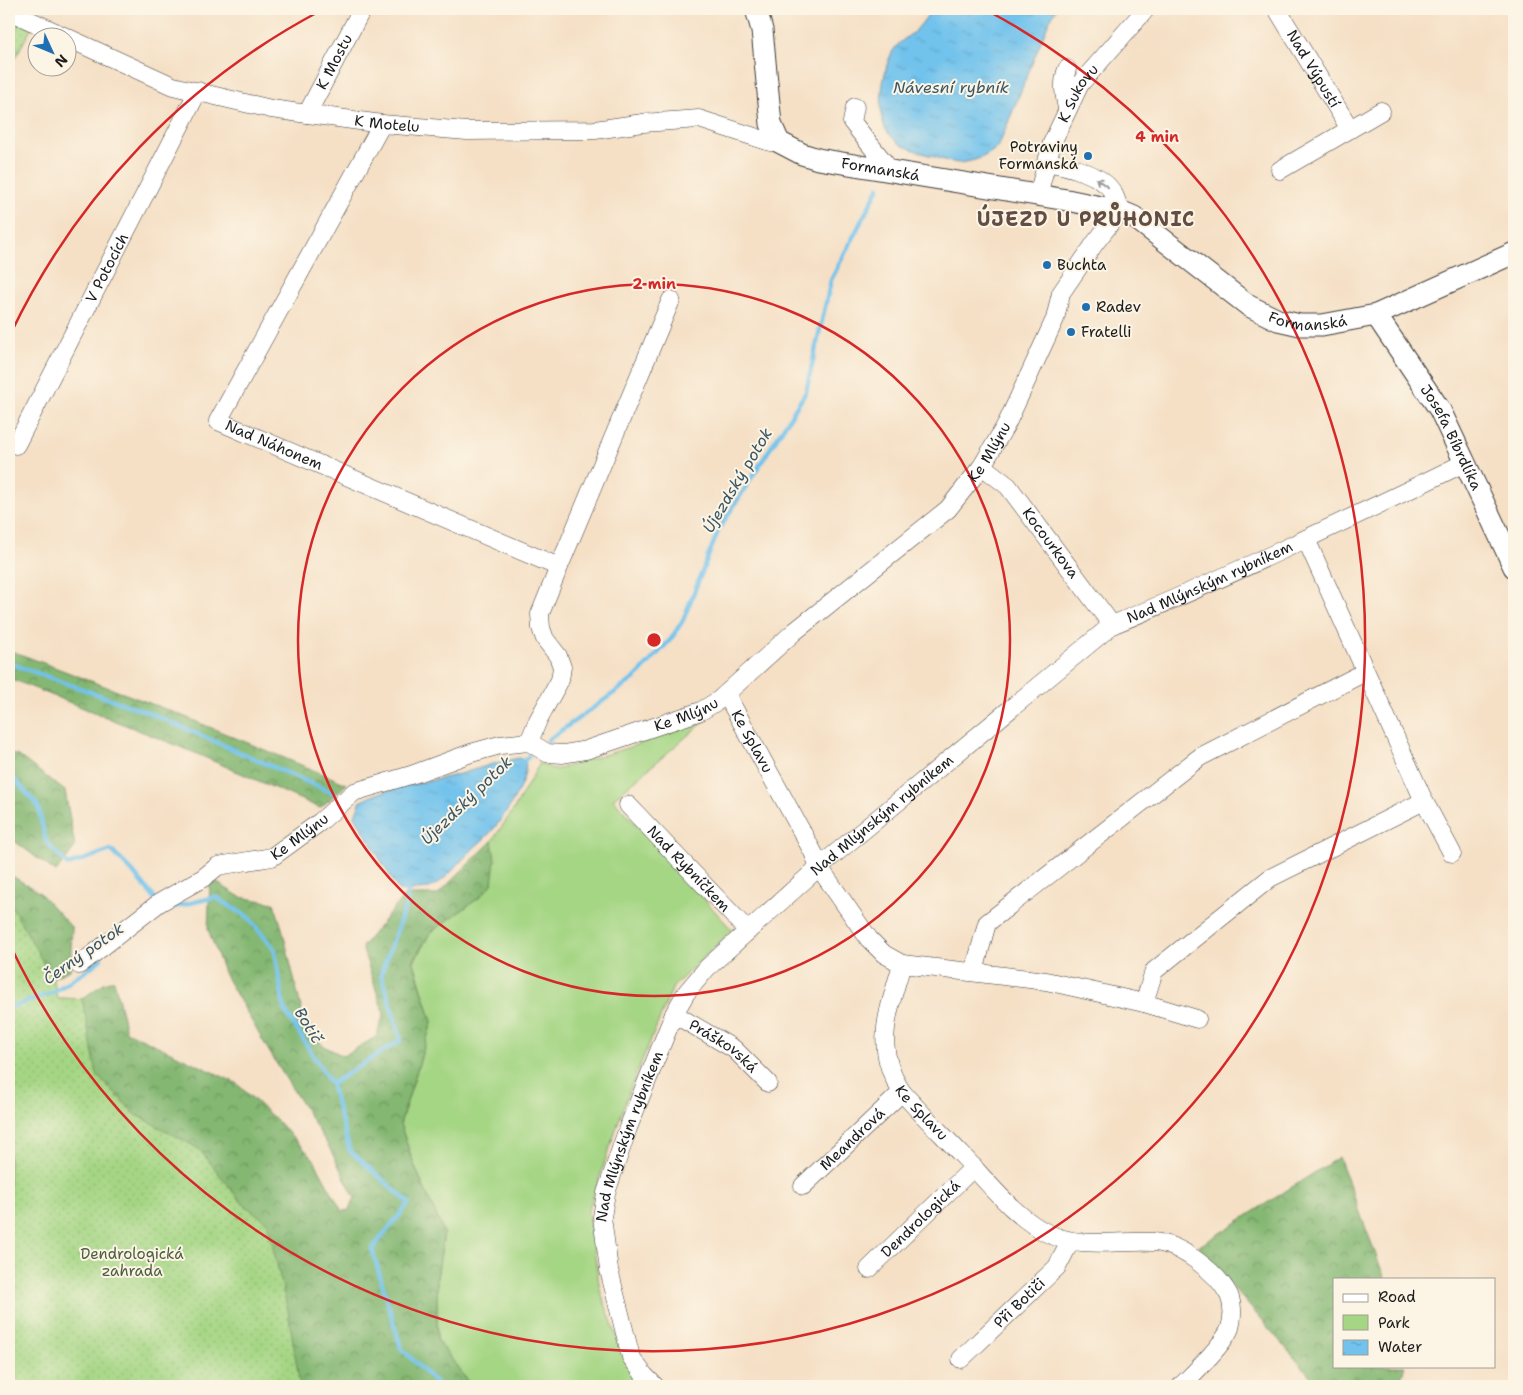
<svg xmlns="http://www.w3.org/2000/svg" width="1523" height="1395" font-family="'Shantell Sans',sans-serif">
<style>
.green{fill:#a5d684;stroke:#607950}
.forest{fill:url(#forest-crowns);stroke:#506a47}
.garden{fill:url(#garden-dots);stroke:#607950}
.water{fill:url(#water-ripples);stroke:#466f84}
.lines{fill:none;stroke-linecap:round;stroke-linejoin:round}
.stream{stroke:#71c2ec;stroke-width:4.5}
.minor-casing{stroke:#3d3936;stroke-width:19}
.tertiary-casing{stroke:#3d3936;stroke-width:23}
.minor{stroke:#fff;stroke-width:18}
.tertiary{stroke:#fff;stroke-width:21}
.oneway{stroke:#999}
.ring{fill:none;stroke:#d62828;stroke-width:2.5}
.poi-dot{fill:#1f6fb2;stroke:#fcf5e5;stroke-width:2}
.labels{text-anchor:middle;stroke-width:4;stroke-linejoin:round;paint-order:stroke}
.street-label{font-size:15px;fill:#1c1c1c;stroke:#fcf5e5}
.poi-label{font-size:15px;fill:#1c1c1c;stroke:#fcf5e5;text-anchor:start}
.park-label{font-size:15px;fill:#4c5d40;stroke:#fcf5e5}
.water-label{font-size:16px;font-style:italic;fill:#3a5665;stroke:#fcf5e5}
.district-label{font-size:20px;font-weight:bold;letter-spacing:1px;fill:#624d44;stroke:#fcf5e5}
.centre{fill:#d62828;stroke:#fcf5e5;stroke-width:2.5}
.ring-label{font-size:15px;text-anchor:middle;font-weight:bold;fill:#d62828;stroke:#fcf5e5;stroke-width:4;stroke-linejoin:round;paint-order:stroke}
</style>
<defs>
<pattern id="forest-crowns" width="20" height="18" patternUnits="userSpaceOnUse" patternTransform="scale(1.25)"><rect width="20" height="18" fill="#84b772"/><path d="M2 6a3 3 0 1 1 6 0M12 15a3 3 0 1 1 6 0" fill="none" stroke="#6b945d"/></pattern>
<pattern id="garden-dots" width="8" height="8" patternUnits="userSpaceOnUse" patternTransform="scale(1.25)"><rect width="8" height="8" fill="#a5d684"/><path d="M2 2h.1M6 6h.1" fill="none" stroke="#8db771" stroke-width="1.8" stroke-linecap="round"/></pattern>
<pattern id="water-ripples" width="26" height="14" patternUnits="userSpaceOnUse" patternTransform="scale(1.25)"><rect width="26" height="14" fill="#71c2ec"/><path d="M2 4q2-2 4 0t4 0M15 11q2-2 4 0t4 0" fill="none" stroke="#61a6ca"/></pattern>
</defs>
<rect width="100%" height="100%" fill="#fcf5e5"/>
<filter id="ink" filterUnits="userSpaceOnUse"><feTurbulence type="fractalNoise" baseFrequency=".02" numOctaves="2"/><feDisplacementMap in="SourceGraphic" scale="10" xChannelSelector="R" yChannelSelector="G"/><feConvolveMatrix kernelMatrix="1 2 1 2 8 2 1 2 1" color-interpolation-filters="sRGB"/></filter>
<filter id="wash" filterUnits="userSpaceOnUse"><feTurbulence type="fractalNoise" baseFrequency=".0096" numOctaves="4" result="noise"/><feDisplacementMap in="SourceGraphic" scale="20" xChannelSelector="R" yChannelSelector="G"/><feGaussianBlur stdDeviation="1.12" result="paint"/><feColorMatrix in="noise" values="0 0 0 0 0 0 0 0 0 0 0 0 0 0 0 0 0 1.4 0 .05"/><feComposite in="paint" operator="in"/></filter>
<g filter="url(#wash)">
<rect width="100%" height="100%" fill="#f5e0c6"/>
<!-- green -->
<path class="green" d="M706,720L613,799L732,930L673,987L628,1094L588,1211L600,1290L628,1367L647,1386H471L437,1339V1278L444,1233L414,1165L400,1124L432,1022L414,962L430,933L480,897L492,884V841L514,809L540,763L555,770L630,747Z"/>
<!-- forest -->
<g class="forest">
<path d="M9,650L173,712L347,784L320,808L195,753L9,678Z"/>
<path d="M9,753L19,756L65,791L75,847L56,872L9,837Z"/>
<path d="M492,841L495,860L492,884L480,897L430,933L413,961L432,1022L400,1124L414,1165L444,1233L437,1278V1339L471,1386H78L9,1310V874L40,893L72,928L70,970L52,978L57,998L82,999L104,983L114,980L126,1031L236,1083L276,1120L313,1158L342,1211L349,1210L355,1198L329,1147L273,1058L225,975L208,929L210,883L216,882L240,897L274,903L282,928L303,1016L322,1045L343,1056L376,1037L384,1014L362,947L405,895H437Z"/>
<path d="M1339,1157L1385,1279H1334V1366H1405L1398,1386H1319L1198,1247Z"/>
</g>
<!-- garden -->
<g class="garden">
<path d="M9,16L32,27L9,69Z"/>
<path d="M9,901L54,982L57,998L82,999L97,1075L135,1114L199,1149L243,1204L267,1222L288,1311L300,1386H9Z"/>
</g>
<!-- water -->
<g class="water">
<path d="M932,9H1056L1048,24L999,145C988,157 975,161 959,163C951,163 912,150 904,146C897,143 889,135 885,128C877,112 883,73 890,57C896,42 905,40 916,30C922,24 927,16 932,9Z"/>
<path d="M519,758L525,760C530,779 503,820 489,834C482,841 474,847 467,855C456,866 444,882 429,888C423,890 406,891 399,891L355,816L360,802C387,786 422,784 452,776C475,770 496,762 519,758Z"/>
</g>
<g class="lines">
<!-- stream -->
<g class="stream">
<path d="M9,663L147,712L333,793"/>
<path d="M548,740L635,678L671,639L683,620L719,529L806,392L831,280L879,187"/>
<path d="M521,764L529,756"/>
<path d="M9,773L38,806L46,842L68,865L111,850L132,871L156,900"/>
<path d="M148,922L166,909L215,897L248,917L275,950L284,1009L331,1084L350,1151L409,1203L372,1249L401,1348L439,1386"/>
<path d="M9,1008L52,993L87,970L101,959"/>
<path d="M331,1084L401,1040L381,974L407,902V891L409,887"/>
</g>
</g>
</g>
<g filter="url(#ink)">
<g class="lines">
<defs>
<g id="minor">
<path id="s1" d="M1277,9L1350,129"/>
<path id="s2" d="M9,11L173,86L271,109L382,124L467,131L595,130L643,123L699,119L770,142H779"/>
<path d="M1067,69C1062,82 1064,94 1067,108"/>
<path d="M855,107L852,122L891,171"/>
<path id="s3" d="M307,114L362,9"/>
<path id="s4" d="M382,124L218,421L559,567"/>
<path d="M1280,170L1381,111"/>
<path id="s5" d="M1038,195L1052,143L1080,84L1146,9"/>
<path id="s6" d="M16,445L198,91"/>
<path id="s7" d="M982,466L1008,486L1112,625"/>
<path d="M1306,539L1424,801L1452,853"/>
<path id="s8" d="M726,694L813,852L819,867L869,939L884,954L902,964C889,1011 872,1047 902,1092C921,1114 942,1134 962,1155C988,1182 1015,1218 1049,1234C1082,1249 1119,1240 1154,1242C1180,1244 1217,1272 1229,1295C1233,1305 1233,1318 1230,1328C1225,1343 1193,1374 1181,1386"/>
<path d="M529,742L538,720L560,680L562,667L558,656L545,639L541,628L540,614L559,567L671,300"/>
<path id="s9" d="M628,805L748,931"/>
<path d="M902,964L1046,981L1144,1003L1197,1019"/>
<path id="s10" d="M79,965L159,903L203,878L218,866L272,857L320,822L354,792L414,774L471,753L500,745L529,742L547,753L563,754L586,750L701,711L719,700L794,632L948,509L982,466L1007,423L1055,319L1061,293L1095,243L1120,211C1118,205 1116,198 1113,193C1103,174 1066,165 1046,162"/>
<path d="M974,972L987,923L1200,757L1365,672"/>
<path d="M1144,1003L1154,971L1270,878L1424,801"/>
<path id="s11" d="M674,1014L734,1049L768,1083"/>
<path id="s12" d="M803,1186L902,1092"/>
<path id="s13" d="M869,1269L974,1167"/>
<path id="s14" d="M961,1359L1057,1267L1070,1242"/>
<path id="s15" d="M655,1386L644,1375L631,1357L609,1270L602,1217L606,1193L628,1128L674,1014L686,993L707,968L819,867L1112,625C1169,602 1224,577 1280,551C1342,522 1404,493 1466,462"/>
</g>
<g id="tertiary">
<path id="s16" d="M756,9L762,30L771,124L779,142L802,154L818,159L1067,200L1120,211L1134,217L1249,306L1278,320L1300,325H1322L1376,315L1514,253"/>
<path id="s17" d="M1376,315L1440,410L1514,567"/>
</g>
</defs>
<!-- minor casing -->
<use href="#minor" class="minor-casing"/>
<!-- tertiary casing -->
<use href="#tertiary" class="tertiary-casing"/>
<!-- minor -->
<use href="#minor" class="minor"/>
<!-- tertiary -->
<use href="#tertiary" class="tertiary"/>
</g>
<!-- one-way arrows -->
<defs><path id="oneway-shaft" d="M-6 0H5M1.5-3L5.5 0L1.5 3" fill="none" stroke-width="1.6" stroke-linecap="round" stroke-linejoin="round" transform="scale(1.25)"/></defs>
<use class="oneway" href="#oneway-shaft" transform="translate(1102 183) rotate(-145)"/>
</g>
<!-- distance rings -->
<g class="ring">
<circle cx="654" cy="640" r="356"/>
<path d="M11 333A712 712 0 0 1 320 11M988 11A712 712 0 1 1 11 947"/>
</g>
<!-- markers -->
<g class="poi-dot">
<circle cx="1088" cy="156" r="5"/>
<circle cx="1047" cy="265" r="5"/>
<circle cx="1086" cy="307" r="5"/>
<circle cx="1071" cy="332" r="5"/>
</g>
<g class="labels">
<!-- street labels -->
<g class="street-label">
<text dy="5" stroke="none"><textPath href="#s3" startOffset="59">K Mostu</textPath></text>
<text dy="5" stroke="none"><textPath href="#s1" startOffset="70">Nad Výpustí</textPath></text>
<text dy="5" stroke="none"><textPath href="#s5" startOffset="110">K Sukovu</textPath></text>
<text dy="5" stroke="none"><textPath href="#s2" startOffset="398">K Motelu</textPath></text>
<text dy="5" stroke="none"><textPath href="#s16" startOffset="242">Formanská</textPath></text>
<text dy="5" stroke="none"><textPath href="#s6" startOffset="199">V Potocích</textPath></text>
<text dy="5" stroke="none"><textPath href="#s16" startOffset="708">Formanská</textPath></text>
<text dy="5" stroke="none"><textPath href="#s17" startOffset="144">Josefa Bíbrdlíka</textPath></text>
<text dy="5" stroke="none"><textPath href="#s4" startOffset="400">Nad Náhonem</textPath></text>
<text dy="5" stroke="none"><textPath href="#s10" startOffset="1085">Ke Mlýnu</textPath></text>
<text dy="5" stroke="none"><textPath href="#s7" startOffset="104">Kocourkova</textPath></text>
<text dy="5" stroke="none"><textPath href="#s15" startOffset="1091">Nad Mlýnským rybníkem</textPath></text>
<text dy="5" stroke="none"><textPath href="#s10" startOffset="680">Ke Mlýnu</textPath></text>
<text dy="5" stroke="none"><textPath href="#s8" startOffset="54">Ke Splavu</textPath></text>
<text dy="5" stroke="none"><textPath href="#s15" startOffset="686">Nad Mlýnským rybníkem</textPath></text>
<text dy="5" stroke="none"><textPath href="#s10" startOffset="260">Ke Mlýnu</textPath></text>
<text dy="5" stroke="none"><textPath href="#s9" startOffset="88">Nad Rybníčkem</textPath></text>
<text dy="5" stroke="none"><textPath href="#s11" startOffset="59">Práškovská</textPath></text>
<text dy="5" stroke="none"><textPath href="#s8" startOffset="488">Ke Splavu</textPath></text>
<text dy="5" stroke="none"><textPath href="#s15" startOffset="266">Nad Mlýnským rybníkem</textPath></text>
<text dy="5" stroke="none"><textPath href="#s12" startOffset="68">Meandrová</textPath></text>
<text dy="5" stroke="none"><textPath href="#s13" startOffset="72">Dendrologická</textPath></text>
<text dy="5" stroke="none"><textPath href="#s14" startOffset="81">Při Botiči</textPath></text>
</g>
<!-- poi labels -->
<g class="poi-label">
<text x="1078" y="152" text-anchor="end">Potraviny<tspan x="1078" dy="17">Formanská</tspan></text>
<text x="1057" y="270">Buchta</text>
<text x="1096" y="312">Radev</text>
<text x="1081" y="337">Fratelli</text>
</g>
<!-- park labels -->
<g class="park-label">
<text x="132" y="1259">Dendrologická<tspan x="132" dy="17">zahrada</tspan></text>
</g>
<!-- water labels -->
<g class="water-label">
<text x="951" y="93">Návesní rybník</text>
<text transform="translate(737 480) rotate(-59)" y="6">Újezdský potok</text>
<text transform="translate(466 800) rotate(-44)" y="6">Újezdský potok</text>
<text transform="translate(83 953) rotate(-35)" y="6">Černý potok</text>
<text transform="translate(309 1025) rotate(58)" y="6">Botič</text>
</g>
<!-- district labels -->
<g class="district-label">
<text x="1086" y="226">ÚJEZD U PRŮHONIC</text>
</g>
</g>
<circle cx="654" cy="640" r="8" class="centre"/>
<g class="ring-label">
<text x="1157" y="142">4 min</text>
<text x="654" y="289">2 min</text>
</g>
<!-- margin -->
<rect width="1523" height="1395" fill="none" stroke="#fcf5e5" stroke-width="30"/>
<!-- legend -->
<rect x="1333" y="1278" width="162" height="90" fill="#fcf5e5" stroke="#a29e95"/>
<rect x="1343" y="1294" width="25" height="8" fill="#ffffff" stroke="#a29e95"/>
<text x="1378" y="1302" font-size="15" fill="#1c1c1c">Road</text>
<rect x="1343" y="1315" width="25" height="15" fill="#a5d684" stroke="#a29e95"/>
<text x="1378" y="1328" font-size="15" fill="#1c1c1c">Park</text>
<rect x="1343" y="1340" width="25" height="15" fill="url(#water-ripples)" stroke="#a29e95"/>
<text x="1378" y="1352" font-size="15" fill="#1c1c1c">Water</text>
<!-- north arrow -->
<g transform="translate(52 52) rotate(134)"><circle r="24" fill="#fcf5e5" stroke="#a29e95"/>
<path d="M0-4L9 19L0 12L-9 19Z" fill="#1f6fb2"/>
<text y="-8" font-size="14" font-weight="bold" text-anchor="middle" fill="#1c1c1c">N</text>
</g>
</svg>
